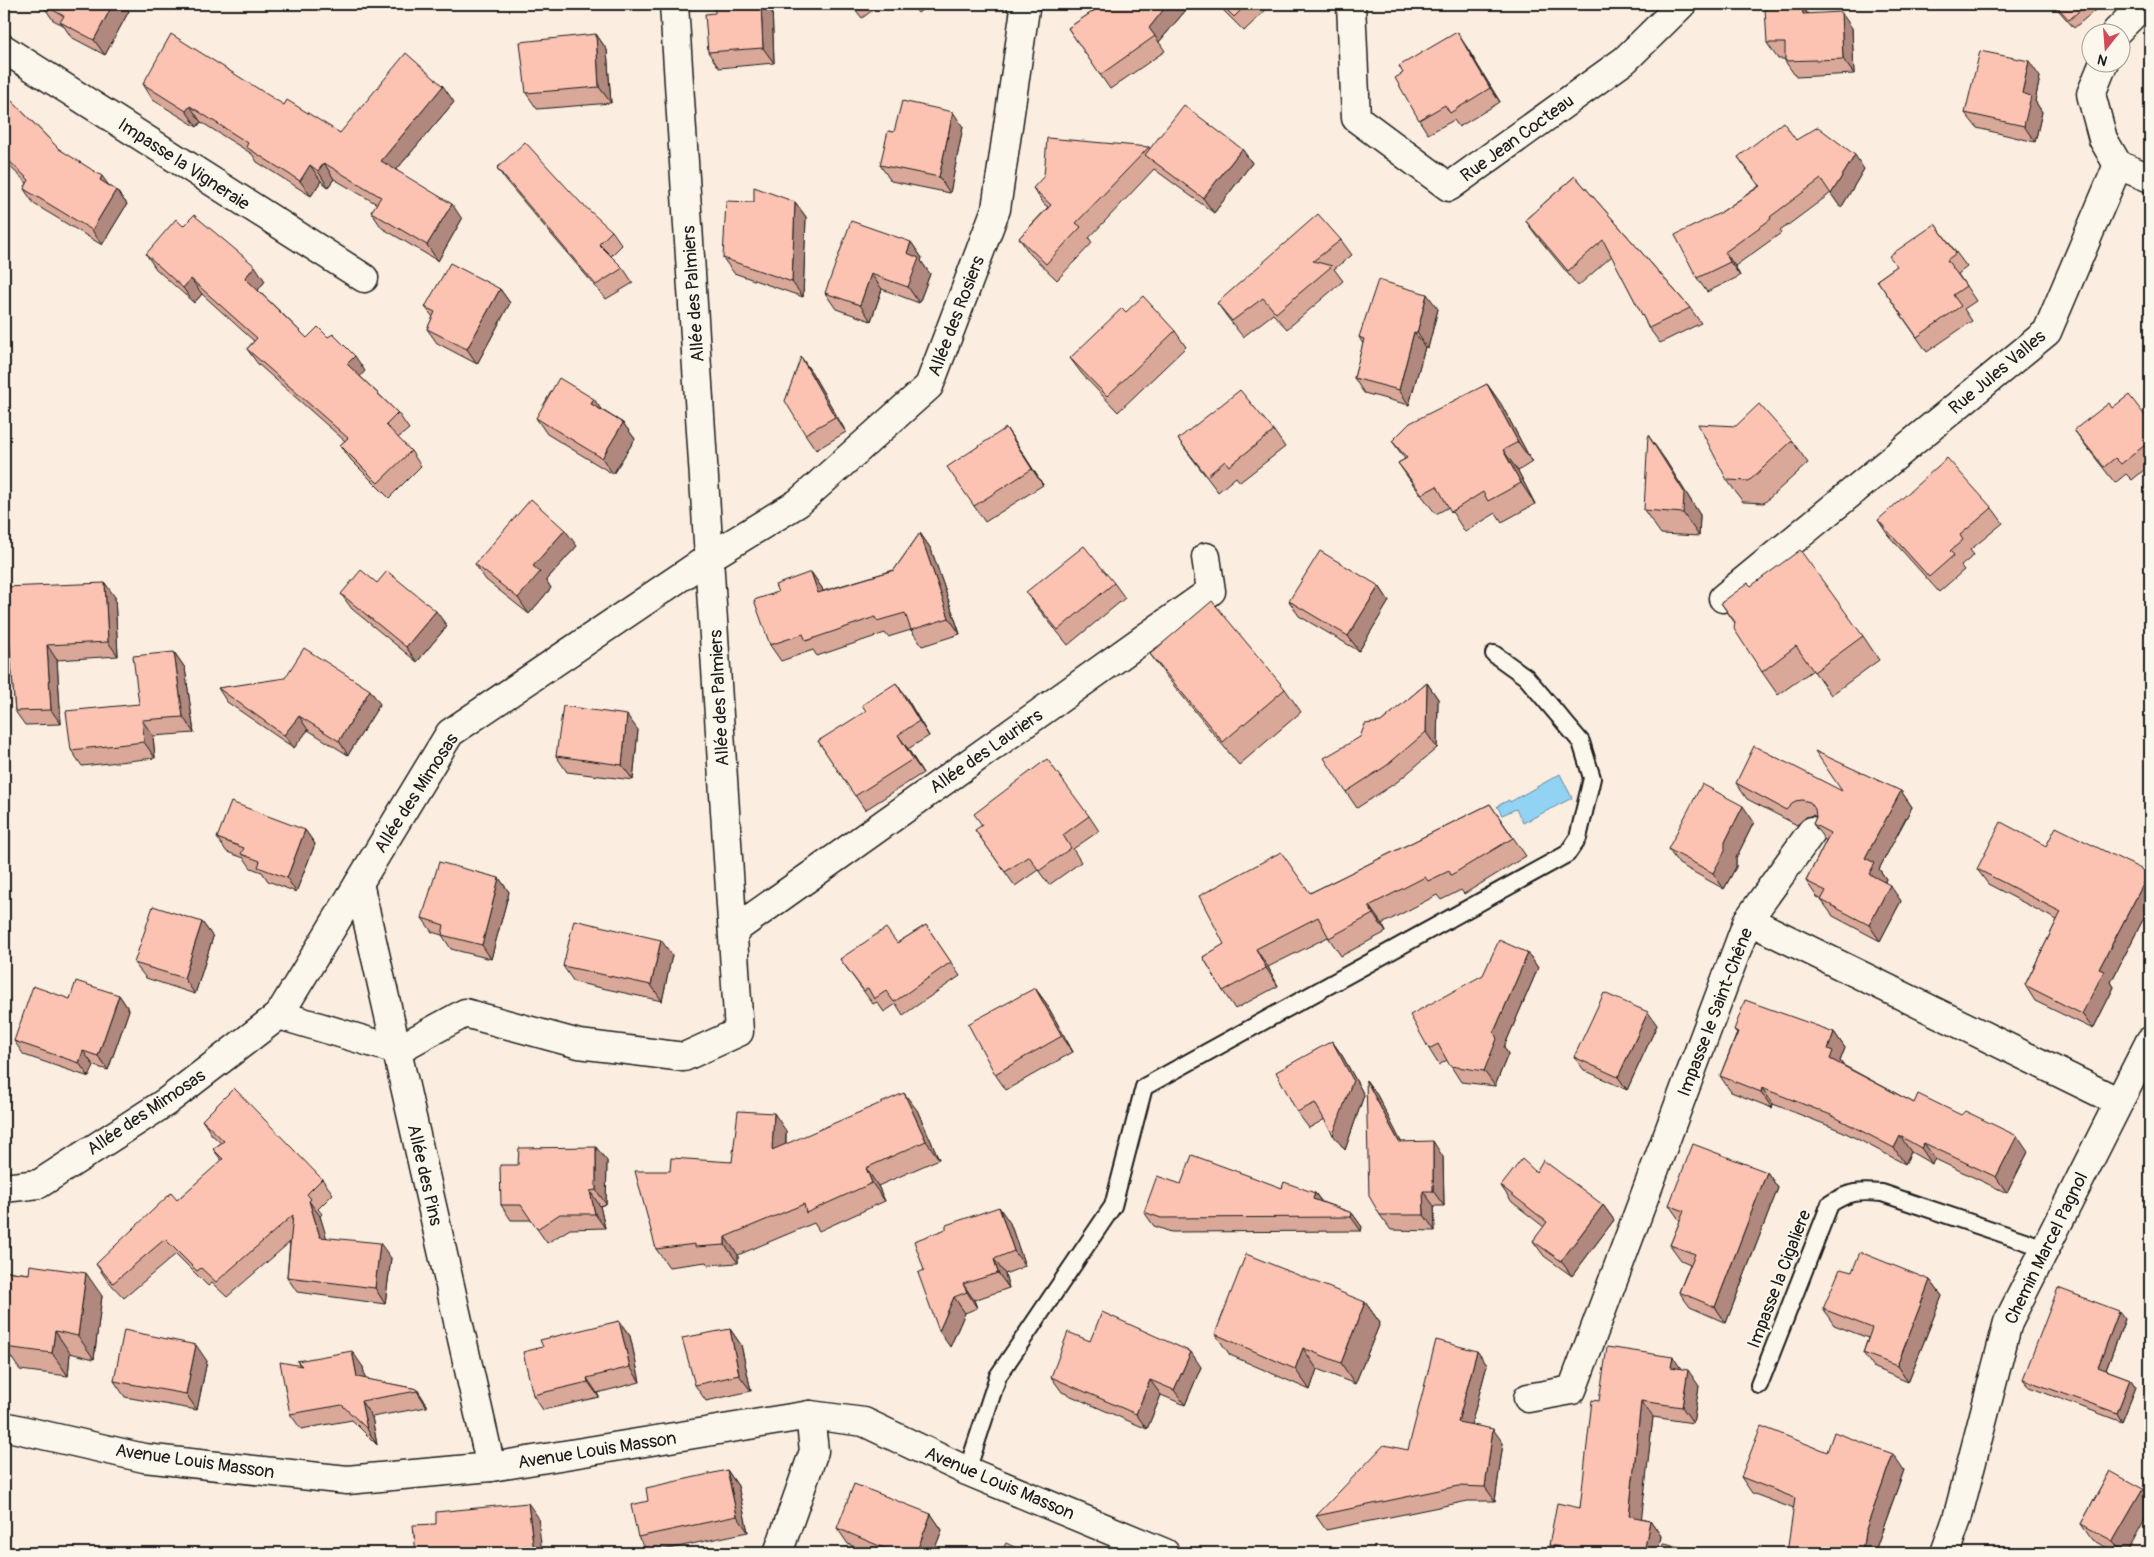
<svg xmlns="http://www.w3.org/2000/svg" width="2154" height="1557" font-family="Pangolin,sans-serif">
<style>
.water{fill:#92d3f4;stroke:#638a9e}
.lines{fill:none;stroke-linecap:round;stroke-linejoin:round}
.lane-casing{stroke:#1c1c1c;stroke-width:20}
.street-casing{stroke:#1c1c1c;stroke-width:31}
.secondary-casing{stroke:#1c1c1c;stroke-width:31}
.lane{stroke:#fbf7ec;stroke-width:16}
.street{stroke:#fbf7ec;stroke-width:28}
.secondary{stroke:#fbf7ec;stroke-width:28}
.wall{fill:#d9a899;stroke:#1c1c1c}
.shaded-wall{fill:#b0887d;stroke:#1c1c1c}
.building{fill:#fcc3b2;stroke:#1c1c1c}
.labels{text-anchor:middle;stroke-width:4;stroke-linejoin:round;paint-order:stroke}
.street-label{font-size:18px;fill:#1c1c1c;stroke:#fbf7ec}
</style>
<rect width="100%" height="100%" fill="#fbede0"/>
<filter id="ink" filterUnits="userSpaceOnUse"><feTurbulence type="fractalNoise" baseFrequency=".02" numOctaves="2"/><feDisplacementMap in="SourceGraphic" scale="10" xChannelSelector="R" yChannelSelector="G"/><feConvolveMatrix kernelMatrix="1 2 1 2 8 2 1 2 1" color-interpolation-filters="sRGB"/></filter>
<g filter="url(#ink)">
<!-- water -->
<path class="water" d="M1560,774L1572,798L1523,823L1516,809L1502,815L1497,806L1509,800L1510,802Z"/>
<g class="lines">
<defs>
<g id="lane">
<path d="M1759,1385L1830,1204C1849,1191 1860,1191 1882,1193L2045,1248"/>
<path d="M967,1471L998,1376L1113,1206L1144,1087L1567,854L1578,838L1592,778L1581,742L1526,677L1494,654"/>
</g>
<g id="street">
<path d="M1351,4L1356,118L1449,187L1625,60L1682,4"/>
<path d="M2116,32L2144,4"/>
<path d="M4,49L364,278"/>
<path d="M2104,62L2091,94L2103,139L2118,165"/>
<path d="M2118,165L2150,178"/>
<path d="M1723,598L2047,332L2118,165"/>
<path d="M359,883L491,1467"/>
<path d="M1748,920L1812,831"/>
<path d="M733,931L1211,591L1206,557"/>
<path d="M279,1015L450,733L710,557L798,503L929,386L996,209L1025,9L1021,4"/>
<path d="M4,1188L39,1184L166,1102L279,1015L397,1050L465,1013L579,1044L684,1057L739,1032L674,4"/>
<path d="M1528,1398L1572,1390L1748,920L2119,1102"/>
<path d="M778,1553L814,1451L810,1415"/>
<path d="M1945,1553L1957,1519L2008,1322L2150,1041"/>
</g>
<path id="secondary" d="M4,1426L144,1458L347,1480L491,1467L810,1415L864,1422L967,1471L1165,1553"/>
</defs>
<!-- lane casing -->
<use href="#lane" class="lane-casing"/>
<!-- street casing -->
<use href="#street" class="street-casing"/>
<!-- secondary casing -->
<use href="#secondary" class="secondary-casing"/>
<!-- lane -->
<use href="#lane" class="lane"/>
<!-- street -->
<use href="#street" class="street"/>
<!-- secondary -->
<use href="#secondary" class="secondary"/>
</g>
<!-- wall -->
<g class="wall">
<path d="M42,4L129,11L105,55L71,37L63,25L53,20Z"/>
<path d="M851,4H881L862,18Z"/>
<path d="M911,4H930L918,13Z"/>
<path d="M1104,4H1191L1159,42L1165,51L1110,89L1068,28Z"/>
<path d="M1217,4H1272L1244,31Z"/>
<path d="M1492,4H1505L1496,9Z"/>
<path d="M2053,4H2097L2099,7L2074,28Z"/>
<path d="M772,6L774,63L719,68L708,52Z"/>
<path d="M1802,6L1807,13L1852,28L1854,74L1796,77L1785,61V59H1778L1767,43Z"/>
<path d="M596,34L607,50L611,103L537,109L526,93Z"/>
<path d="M1466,46L1500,102L1459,127L1454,120L1428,134L1419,120Z"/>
<path d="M2040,77L2035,101L2042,112L2035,142L1977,128L1965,113Z"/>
<path d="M143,84L284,105L340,133L454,102L396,170L462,219L438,261L382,228L371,212L377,204L334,179L328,187L321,181L311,196L257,162L252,154L201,122L197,127L153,100Z"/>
<path d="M4,93L59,149L108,185L116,190L127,204L102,245L34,204L24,189L27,183L4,161Z"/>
<path d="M963,127L950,193L891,181L880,165L894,132Z"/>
<path d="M1796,140L1864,169L1841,208L1831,193L1780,231L1781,233L1735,266L1740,276L1707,292L1697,278L1720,213L1759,186L1738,157Z"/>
<path d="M1149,147L1150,149H1242L1252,163L1214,213L1154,169L1089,238L1092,243L1057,280L1030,254L1019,238L1048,207L1044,204L1033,188Z"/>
<path d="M497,168L612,231L622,245L611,256L623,268L633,283L606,299L507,182Z"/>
<path d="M1575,176L1690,308L1701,323L1660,343L1649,328L1612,256L1578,286L1536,235L1525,220Z"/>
<path d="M754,202H795L806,217L803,297L734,273L723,258Z"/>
<path d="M1935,224L1967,267L1958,274L1976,301L1964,309L1972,321L1927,352L1877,280L1897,266Z"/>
<path d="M183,226L265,281L258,290L307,338L365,371L360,376L398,413L409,429L398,438L411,451L421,466L389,498L351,460L340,445L345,441L258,364L247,349L254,341L202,294L194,303L156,269L146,254Z"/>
<path d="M1341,240L1352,255L1334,269L1343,281L1287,329L1273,314L1243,337L1228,318L1217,303Z"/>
<path d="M911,242L922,258L921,261L930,274L919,303L882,289L871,321L836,309L825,293Z"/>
<path d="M500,289L510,303L477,364L437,343L427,329L433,317L425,307Z"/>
<path d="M1438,309L1428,348L1425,347L1409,405L1364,393L1354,378L1363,344L1359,337Z"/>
<path d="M1126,312L1175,331L1186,347L1118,412L1082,374L1070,358Z"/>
<path d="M801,357L812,373L846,432L816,450L805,434Z"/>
<path d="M1487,384L1501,404L1532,462L1518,471L1535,504L1502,522L1496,513L1465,532L1449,507L1436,514L1412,483L1398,463L1405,459L1392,441Z"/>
<path d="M2113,408L2150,422V465L2132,480L2126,474L2115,483L2086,446L2074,430Z"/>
<path d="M602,410L623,423L635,439L613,474L547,434L536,418Z"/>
<path d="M1006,428L1017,444L1043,485L985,522L974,506Z"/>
<path d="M1274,431L1285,447L1240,482L1236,477L1218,492L1189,454L1178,439Z"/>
<path d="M1792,441L1808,463L1764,503L1743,502L1727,480Z"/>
<path d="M1664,458L1700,515L1699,536L1661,534L1644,510Z"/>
<path d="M1992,508L2003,523L1970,550L1974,555L1961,566L1964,570L1939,592L1888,535L1878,520Z"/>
<path d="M920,533L931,549L960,634L922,646L911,630L888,637L885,633L817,656L813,650L781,661L770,645L778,592L811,572L822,588L823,591L894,570Z"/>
<path d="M577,546L546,580L551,588L529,614L486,580L475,564Z"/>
<path d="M377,583L447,626L417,662L352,609L341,594Z"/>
<path d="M1114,583L1125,598L1068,645L1037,607L1026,592Z"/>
<path d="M1379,586L1389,601L1359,651L1299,616L1289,601Z"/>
<path d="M1751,586L1863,636L1879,660L1831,695L1813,670L1778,695L1762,672L1735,623L1721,603Z"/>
<path d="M5,587L115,597L118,656L57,660L61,724L25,725L15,711Z"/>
<path d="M174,652L185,668L194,733L153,736L155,758L82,766L71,750L139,704Z"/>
<path d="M1150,654L1285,689L1301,712L1239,765L1166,676Z"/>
<path d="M1427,683L1438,699L1437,748L1397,782L1357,808L1346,792L1360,737L1381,722Z"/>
<path d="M218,688L380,704L348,755L308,730L294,748L227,702Z"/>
<path d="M906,697L929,736L908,749L923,773L865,810L818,741Z"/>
<path d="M638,730L633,780L567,772L556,756Z"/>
<path d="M1736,783L1842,791H1901L1912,807L1879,869L1886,879L1885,882L1901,901L1880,941L1833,916L1821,900H1822L1817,897L1806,881L1826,841L1825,840L1813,824L1816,817L1813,815L1806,817L1797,825L1747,799Z"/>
<path d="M1490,804L1526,856L1464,894L1461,890L1441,900L1437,895L1382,924L1386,932L1341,956L1328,937L1268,967L1278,986L1235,1009L1223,991L1203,957L1310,893Z"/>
<path d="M1089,816L1099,831L1073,849L1081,862L1049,885L1038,870L1015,886L975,830Z"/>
<path d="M1754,822L1736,858V867L1724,889L1679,864L1668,849Z"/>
<path d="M305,830L315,844L296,892L268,881L262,872L251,868L244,858L227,852L217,838Z"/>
<path d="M2046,846L2149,873L2150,875V906L2111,982L2114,987L2093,1029L2035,1001L2025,985L2057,920L1988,884L1977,869Z"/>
<path d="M499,878L509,892L491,959L451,949L442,935L432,932L422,918Z"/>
<path d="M202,922L213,937L195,994L146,978L134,963Z"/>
<path d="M926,925L960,976L903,1015L896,1004L884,1012L877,1002L873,1004L840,959L897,943Z"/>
<path d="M1528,953L1538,968L1504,1047L1508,1054L1495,1086L1461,1082L1447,1060L1439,1065L1429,1049Z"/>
<path d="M672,955L662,1001L574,982L563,966Z"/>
<path d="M1035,988L1046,1003L1073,1052L1006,1090L995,1074Z"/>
<path d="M119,995L129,1010L108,1070L94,1066L89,1077L24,1055L14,1041L70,999Z"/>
<path d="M1657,1025L1627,1090L1584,1070L1574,1057Z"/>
<path d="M1734,1030L1834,1032L1845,1048L1840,1061L1843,1065L1914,1103L2028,1152L2007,1193L1935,1159L1932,1164L1911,1152L1905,1164L1842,1131L1773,1104L1772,1108L1731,1092L1720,1076L1737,1033Z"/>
<path d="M1332,1041L1343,1057L1364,1095L1345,1150L1325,1119L1309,1128L1297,1112Z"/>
<path d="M1366,1080L1377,1095L1401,1142L1443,1157L1444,1206H1434L1435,1231L1391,1230L1380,1215Z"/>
<path d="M917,1110L939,1159L878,1186L885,1201L819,1231L814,1223L738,1255V1263L708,1265L706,1262L669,1267L656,1249L670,1171L732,1162L786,1131V1144Z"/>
<path d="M202,1120L322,1179L333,1194L318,1209L322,1214L320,1216L326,1238L391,1258L385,1304L297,1292L287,1277L290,1242L227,1297L212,1283L208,1286L176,1254L124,1298L107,1280L96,1264L177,1200L222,1161L213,1149L221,1143L212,1135Z"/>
<path d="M607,1161L606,1204L600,1206L605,1228L570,1229L547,1243L531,1220H511L501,1205L518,1165Z"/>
<path d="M1536,1172L1603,1205L1614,1220L1572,1276L1544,1256L1533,1241L1544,1227L1512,1202L1501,1186Z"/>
<path d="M1767,1172L1778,1188L1726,1323L1690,1307L1679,1292L1690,1264L1681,1260L1670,1245L1680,1221L1669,1205Z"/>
<path d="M1181,1184L1282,1188L1315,1193L1322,1202L1352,1213L1362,1227L1361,1231L1171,1232L1154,1226L1144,1212Z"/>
<path d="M1010,1223L1025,1266L1005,1274L1009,1288L974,1300L977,1308L965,1313L950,1347L924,1270Z"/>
<path d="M4,1271L29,1274L102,1296L94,1359L70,1353L68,1376L20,1370L9,1354L5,1353L4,1351Z"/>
<path d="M1852,1272L1930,1280L1942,1296L1908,1382L1874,1368L1863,1353L1868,1338L1834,1325L1823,1309Z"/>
<path d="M1365,1302L1380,1323L1355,1384L1317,1369L1310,1390L1230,1355L1215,1334Z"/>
<path d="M2125,1319L2106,1370L2130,1379L2136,1387L2122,1422L2029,1387L2023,1379Z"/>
<path d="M619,1321L630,1336L640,1382L597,1393L599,1397L543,1410L533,1395L543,1347Z"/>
<path d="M730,1329L741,1345L751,1391L706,1401L695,1385Z"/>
<path d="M1090,1341L1201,1367L1185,1405L1161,1395L1147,1429L1062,1392L1051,1377Z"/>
<path d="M1477,1351L1487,1365L1471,1425L1503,1443L1495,1501H1468L1326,1530L1316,1516L1408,1450Z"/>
<path d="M207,1361L197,1410L125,1397L114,1381Z"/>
<path d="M297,1361L363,1367L365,1379L417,1389L427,1405V1407L372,1417L377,1445L352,1420L301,1429L290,1414L300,1366Z"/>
<path d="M1681,1369L1699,1386L1693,1423L1653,1417L1641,1518L1650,1520L1661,1536L1658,1553H1554L1549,1545L1580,1508L1599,1401Z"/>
<path d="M1827,1452L1904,1470L1876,1548L1794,1509L1752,1493L1741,1477Z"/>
<path d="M727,1470L738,1486L748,1532L649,1553L638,1537L648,1501Z"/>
<path d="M2110,1471L2127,1553H2117L2092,1540L2081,1524Z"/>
<path d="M931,1514L942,1530L933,1553H869L848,1544L837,1528Z"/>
</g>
<!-- shaded-wall -->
<g class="shaded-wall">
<path d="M113,4H124L129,11L105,55L94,40Z"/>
<path d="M761,4H770L772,6L774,63L763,48Z"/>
<path d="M1168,4H1191L1159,42L1149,28Z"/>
<path d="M1802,6L1813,22L1803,14Z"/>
<path d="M1841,12L1852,28L1854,74L1843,59Z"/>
<path d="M1457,32L1466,46L1500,102L1490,88Z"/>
<path d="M596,34L607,50L611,103L599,87Z"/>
<path d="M2029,61L2040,77L2035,101L2042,112L2035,142L2024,126L2022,93Z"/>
<path d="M443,86L454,102L391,176L381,161Z"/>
<path d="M190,106L201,122L197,127L186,111Z"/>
<path d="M953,112L963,127L950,193L939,177Z"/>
<path d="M1242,149L1252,163L1214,213L1203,198Z"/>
<path d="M1855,155L1864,169L1841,208L1831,194Z"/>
<path d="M324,163L334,179L328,187L318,171Z"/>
<path d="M310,165L321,181L311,196L300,181Z"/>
<path d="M102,176L113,191L100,180Z"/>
<path d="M116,190L127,204L102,245L92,230Z"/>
<path d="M795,202L806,217L803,297L792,282Z"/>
<path d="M452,204L462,219L438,261L427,245Z"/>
<path d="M911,242L922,258L921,261L930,274L919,303L908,287L907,253Z"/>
<path d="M1725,252L1735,266L1740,276L1730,262Z"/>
<path d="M255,266L265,281L256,293L245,278Z"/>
<path d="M871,274L882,289L871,321L860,305Z"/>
<path d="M191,279L202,294L194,303L183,288Z"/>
<path d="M500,289L510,303L477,364L467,349Z"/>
<path d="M1427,294L1438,309L1428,348L1417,333Z"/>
<path d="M1414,332L1425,347L1409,405L1399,390Z"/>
<path d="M355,356L365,371L358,379L347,364Z"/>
<path d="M801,357L812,373L846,432L835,417Z"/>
<path d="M1487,384L1501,404L1532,462L1518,442Z"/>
<path d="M594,399L605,415L591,404Z"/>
<path d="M623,423L635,439L613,474L602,458Z"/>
<path d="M1006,428L1017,444L1043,485L1032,469Z"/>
<path d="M1648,435L1664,458L1700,515L1699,536L1683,513Z"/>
<path d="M1503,450L1518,471L1535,504L1521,483Z"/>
<path d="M565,530L577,546L546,580L551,588L529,614L518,598L533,566Z"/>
<path d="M920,533L931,549L960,634L949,618Z"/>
<path d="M811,572L822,588L829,609L818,593Z"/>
<path d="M105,583L115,597L118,656L108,642Z"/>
<path d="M1379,586L1389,601L1359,651L1348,636Z"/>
<path d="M436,611L447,626L417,662L406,647Z"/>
<path d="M47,645L57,660L61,724L51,710Z"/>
<path d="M174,652L185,668L194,733L183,717Z"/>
<path d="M896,683L906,697L929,736L919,721Z"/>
<path d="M1427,683L1438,699L1437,748L1426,732Z"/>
<path d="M370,690L380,704L348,755L339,741Z"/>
<path d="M627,715L638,730L633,780L622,765Z"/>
<path d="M299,716L308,730L294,748L284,735Z"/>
<path d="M142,720L153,736L155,758L144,742Z"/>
<path d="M898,735L908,749L923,773L913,759Z"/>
<path d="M1901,791L1912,807L1879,869L1886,879L1880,890L1869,874L1865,858Z"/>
<path d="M1743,806L1754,822L1736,858V867L1724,889L1713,873L1725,842Z"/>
<path d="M305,830L315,844L296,892L287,878Z"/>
<path d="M2149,873L2150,875V906L2111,982L2114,987L2093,1029L2082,1014L2099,969Z"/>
<path d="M499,878L509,892L491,959L482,945Z"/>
<path d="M1890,885L1901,901L1880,941L1869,925Z"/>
<path d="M1369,906L1382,924L1386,932L1373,914Z"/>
<path d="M202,922L213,937L195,994L184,978Z"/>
<path d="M661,940L672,955L662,1001L651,985Z"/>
<path d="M1256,949L1268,967L1278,986L1266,968Z"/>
<path d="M1528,953L1538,968L1504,1047L1508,1054L1495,1086L1484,1071L1494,1032Z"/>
<path d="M1035,988L1046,1003L1073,1052L1062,1036Z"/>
<path d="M119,995L129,1010L108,1070L98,1056Z"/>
<path d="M1648,1012L1657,1025L1627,1090L1618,1077Z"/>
<path d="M1834,1032L1845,1048L1840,1061L1844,1067L1830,1059L1828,1049Z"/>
<path d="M1332,1041L1343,1057L1364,1095L1345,1150L1333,1135Z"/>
<path d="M83,1051L94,1066L89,1077L79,1063Z"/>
<path d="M1366,1080L1377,1095L1409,1157L1399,1142Z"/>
<path d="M1762,1088L1773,1104L1772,1108L1761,1092Z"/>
<path d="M904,1093L917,1110L939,1159L926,1141Z"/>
<path d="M774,1113L786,1131L785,1168L772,1150Z"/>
<path d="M1900,1136L1911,1152L1905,1164L1894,1148Z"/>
<path d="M2017,1136L2028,1152L2007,1193L1996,1177Z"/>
<path d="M1433,1141L1443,1157L1444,1206L1433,1191Z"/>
<path d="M1924,1143L1935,1159L1932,1164L1921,1148Z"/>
<path d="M596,1147L607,1161L606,1204L596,1190Z"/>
<path d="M866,1168L878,1186L885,1201L872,1183Z"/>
<path d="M1767,1172L1778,1188L1726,1323L1715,1307Z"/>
<path d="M590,1191L600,1206L605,1228L595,1214Z"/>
<path d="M1423,1191L1434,1206L1435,1231L1424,1215Z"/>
<path d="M1315,1193L1325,1207L1313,1199Z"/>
<path d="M309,1201L320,1216L331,1252L320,1237Z"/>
<path d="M1603,1205L1614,1220L1572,1276L1561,1261Z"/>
<path d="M999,1207L1010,1223L1025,1266L1014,1251Z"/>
<path d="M1352,1213L1362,1227L1361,1231L1351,1217Z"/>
<path d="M725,1237L738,1255V1263L725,1245Z"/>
<path d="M380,1243L391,1258L385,1304L375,1288Z"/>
<path d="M994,1259L1005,1274L1009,1288L998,1273Z"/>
<path d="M86,1273L102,1296L94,1359L78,1336Z"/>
<path d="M1930,1280L1942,1296L1908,1382L1897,1366Z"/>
<path d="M963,1284L974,1300L977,1308L967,1292Z"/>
<path d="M954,1297L965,1313L950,1347L939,1331Z"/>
<path d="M1365,1302L1380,1323L1355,1384L1341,1363Z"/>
<path d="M2119,1311L2125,1319L2104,1375L2098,1367Z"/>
<path d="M619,1321L630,1336L640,1382L630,1367Z"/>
<path d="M730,1329L741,1345L751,1391L739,1375Z"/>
<path d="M55,1331L70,1353L68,1376L52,1353Z"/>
<path d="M196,1345L207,1361L197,1410L186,1394Z"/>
<path d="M1303,1348L1317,1369L1310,1390L1295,1369Z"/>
<path d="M352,1351L363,1367L368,1393L357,1377Z"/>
<path d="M1477,1351L1487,1365L1468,1436L1458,1422Z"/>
<path d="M1191,1352L1201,1367L1185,1405L1174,1390Z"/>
<path d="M1673,1357L1684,1373L1671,1367Z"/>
<path d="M1688,1370L1699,1386L1693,1423L1682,1407Z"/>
<path d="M587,1378L597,1393L599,1397L588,1382Z"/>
<path d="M2130,1379L2136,1387L2122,1422L2117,1413Z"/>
<path d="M1150,1380L1161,1395L1147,1429L1136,1414Z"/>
<path d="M417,1389L427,1405V1407L417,1391Z"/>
<path d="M361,1401L372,1417L377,1445L367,1429Z"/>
<path d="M1641,1401L1653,1417L1640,1532L1629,1516Z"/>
<path d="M1493,1429L1503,1443L1495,1501L1485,1487Z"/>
<path d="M1893,1454L1904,1470L1876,1548L1875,1553H1862L1865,1532Z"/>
<path d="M727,1470L738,1486L748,1532L737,1516Z"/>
<path d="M2143,1489L2150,1500V1511L2127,1553H2122L2113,1541Z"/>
<path d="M528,1503L538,1517L542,1553H534V1552Z"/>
<path d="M931,1514L942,1530L933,1553H916Z"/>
<path d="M1650,1520L1661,1536L1658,1553H1644Z"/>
</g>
<!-- building -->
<g class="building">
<path d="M42,4H113L94,40L60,22L64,16Z"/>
<path d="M715,4H761L763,48L708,52L705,14L715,13Z"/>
<path d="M1104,4H1168L1149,28L1155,36L1100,75L1068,28Z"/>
<path d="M1221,4H1247L1234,17Z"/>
<path d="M2055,4H2087L2069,20Z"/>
<path d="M1802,6L1803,14L1841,12L1843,59L1785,61V43H1767L1765,8Z"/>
<path d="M1457,32L1490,88L1450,113L1445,105L1419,120L1395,78L1403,73L1399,66Z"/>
<path d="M171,34L284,105L287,100L340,133L406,53L443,86L381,161L452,204L427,245L371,212L381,197L324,163L318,171L310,165L300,181L246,147L248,143L190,106L186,111L143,84Z"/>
<path d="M596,34L599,87L526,93L520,42Z"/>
<path d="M1980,51L2029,61L2022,93L2031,96L2024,126L1965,113Z"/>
<path d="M4,93L59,149L102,176L100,180L116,190L92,230L24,189L29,180L4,156Z"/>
<path d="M902,101L953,112L939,177L880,165L888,131L894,132Z"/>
<path d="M1184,105L1242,149L1203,198L1145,155Z"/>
<path d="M1783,122L1796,140L1818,127L1855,155L1831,194L1821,179L1770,217L1771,219L1725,252L1730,262L1697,278L1675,235L1720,213L1760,186L1738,157Z"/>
<path d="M1047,138L1149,147L1076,223L1081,227L1046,264L1019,238L1051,205L1033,188L1044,176Z"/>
<path d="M525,142L580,202L612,231L599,244L623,268L596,285L497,168Z"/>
<path d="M1575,176L1690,308L1649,328L1603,240L1568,271L1525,220Z"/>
<path d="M754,187L795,202L792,282L723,258L726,201L754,202Z"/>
<path d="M1318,214L1341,240L1313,261L1332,266L1276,313L1263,298L1232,321L1217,303Z"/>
<path d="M194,215L255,266L245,278L307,338L318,327L328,337L333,334L355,356L347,364L398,413L386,425L411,451L378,483L340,445L348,438L247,349L257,338L191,279L183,288L146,254L176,219L183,226Z"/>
<path d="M851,221L911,242L907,253L919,258L908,287L871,274L860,305L825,293Z"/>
<path d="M1935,224L1956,253L1947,260L1966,286L1953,295L1961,306L1917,337L1877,280L1897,266L1889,256Z"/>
<path d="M450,263L500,289L467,349L427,329L435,312L425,307Z"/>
<path d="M1378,280L1427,294L1417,333L1414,332L1399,390L1354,378L1364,339L1359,337Z"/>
<path d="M1143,296L1175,331L1107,396L1070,358L1122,308L1126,312Z"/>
<path d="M2150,308V318L2146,315Z"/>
<path d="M801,357L835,417L805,434L785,401Z"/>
<path d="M559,378L594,399L591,404L623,423L602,458L536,418Z"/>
<path d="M1487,384L1518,442L1503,450L1521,483L1488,501L1483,492L1451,512L1437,486L1422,494L1398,463L1407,458L1392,441L1410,423Z"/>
<path d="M1240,390L1274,431L1229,466L1225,461L1207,476L1178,439Z"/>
<path d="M2129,395L2150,422V441L2121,464L2115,458L2104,467L2074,430L2109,403L2112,408Z"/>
<path d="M1759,404L1792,441L1749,481L1727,480L1698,424L1736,426Z"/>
<path d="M1006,428L1032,469L974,506L947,467Z"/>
<path d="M1648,435L1684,492L1683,513L1644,510Z"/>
<path d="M1947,458L1992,508L1960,535L1963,540L1950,551L1954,555L1929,577L1878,520Z"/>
<path d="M531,499L565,530L533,566L540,572L518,598L475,564Z"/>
<path d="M920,533L949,618L911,630L905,613L877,621L875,617L806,641L803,634L770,645L754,600L778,592L775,585L811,572L818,593L894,570Z"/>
<path d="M1084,546L1114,583L1058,630L1026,592Z"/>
<path d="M1800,550L1863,636L1814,672L1796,646L1762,672L1734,629L1735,622L1721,603L1748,583L1751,586Z"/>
<path d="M1320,551L1379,586L1348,636L1289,601Z"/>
<path d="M361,570L377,583L387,571L436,611L406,647L341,594Z"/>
<path d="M105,583L108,642L47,645L51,710L15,711L5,587Z"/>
<path d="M1212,601L1285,689L1223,742L1150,654Z"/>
<path d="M304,648L370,690L339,741L299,716L284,735L218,688L285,678Z"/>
<path d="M174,652L183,717L142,720L144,742L71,750L66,711L139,704L133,656Z"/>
<path d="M896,683L919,721L898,735L913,759L855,796L818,741L866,711L862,705Z"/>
<path d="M1427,683L1426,732L1386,766L1346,792L1324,758L1360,737L1365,724L1381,722Z"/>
<path d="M563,706L627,715L622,765L556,756Z"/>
<path d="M1754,746L1842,791L1815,751L1901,791L1865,858L1875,863L1869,874L1890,885L1869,925L1821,900L1826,891L1806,881L1830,833L1813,824L1816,817L1815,809L1810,802L1802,800L1795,801L1786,810L1736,783Z"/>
<path d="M1047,759L1089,816L1063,835L1071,848L1039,871L1029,856L1005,872L975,830L982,825L974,814Z"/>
<path d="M1702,784L1743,806L1725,842V851L1713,873L1668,849Z"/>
<path d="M231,802L305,830L287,878L258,867L260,861L241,854L244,848L217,838Z"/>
<path d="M1490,804L1513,838L1451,875L1449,871L1428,881L1425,877L1369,906L1373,914L1329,938L1318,917L1256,949L1266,968L1223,991L1203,957L1224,944L1199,896L1281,852L1310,893Z"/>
<path d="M2001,822L2046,846L2056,827L2149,873L2099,969L2104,971L2082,1014L2025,985L2061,912L1977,869Z"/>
<path d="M439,862L499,878L482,945L442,935L444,925L422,918Z"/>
<path d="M153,906L202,922L184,978L134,963Z"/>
<path d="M574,920L661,940L651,985L563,966Z"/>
<path d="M926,925L951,962L894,1002L886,991L874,999L868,988L864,991L840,959L886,928L897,943Z"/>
<path d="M1499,940L1528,953L1494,1032L1497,1039L1484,1071L1450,1066L1438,1044L1429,1049L1410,1015L1483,975Z"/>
<path d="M76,981L119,995L98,1056L83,1051L79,1063L14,1041L33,986L70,999Z"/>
<path d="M1035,988L1062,1036L995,1074L968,1024Z"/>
<path d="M1604,993L1648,1012L1618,1077L1574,1057Z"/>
<path d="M1745,1000L1834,1032L1828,1049L1833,1051L1830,1059L1914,1103L1918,1094L1961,1115L1965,1111L2017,1136L1996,1177L1924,1143L1921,1148L1900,1136L1894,1148L1831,1115L1762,1088L1761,1092L1720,1076L1738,1032L1734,1030Z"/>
<path d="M1332,1041L1353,1080L1333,1135L1315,1103L1297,1112L1276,1072Z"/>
<path d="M1366,1080L1399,1142L1433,1141V1191H1423L1424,1215H1380L1369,1196Z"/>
<path d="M234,1088L322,1179L307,1194L311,1199L309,1201L320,1237L380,1243L375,1288L287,1277L293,1215L216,1282L201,1268L197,1271L165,1239L113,1283L96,1264L171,1193L177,1200L223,1159L213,1149L224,1141L202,1120Z"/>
<path d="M904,1093L926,1141L866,1168L872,1183L806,1213L804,1204L725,1237V1245L695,1247V1244L656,1249L635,1171H670L671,1158L732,1162L738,1111L774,1113L772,1150Z"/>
<path d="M1693,1144L1767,1172L1715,1307L1679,1292L1695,1254L1670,1245L1684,1211L1669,1205Z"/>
<path d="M596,1147V1190L590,1191L595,1214H560L537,1229L521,1205H501L500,1165H518L519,1148Z"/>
<path d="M1192,1155L1282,1188L1284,1182L1315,1193L1313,1199L1352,1213L1351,1217L1161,1218L1144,1212L1157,1176L1181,1184Z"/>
<path d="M1522,1159L1536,1172L1543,1160L1603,1205L1561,1261L1533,1241L1547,1222L1501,1186Z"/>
<path d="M999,1207L1014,1251L994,1259L998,1273L963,1284L967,1292L954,1297L939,1331L918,1273L924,1270L914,1241L946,1229V1225Z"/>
<path d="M1860,1252L1930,1280L1897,1366L1863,1353L1872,1328L1823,1309L1840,1269L1852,1272Z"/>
<path d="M1246,1254L1365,1302L1341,1363L1303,1348L1295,1369L1215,1334Z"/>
<path d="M30,1265L86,1273L78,1336L55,1331L52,1353L4,1347L5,1332H4V1271L29,1274Z"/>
<path d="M2058,1288L2119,1311L2098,1367L2130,1379L2117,1413L2023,1379Z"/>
<path d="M1102,1312L1191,1352L1174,1390L1150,1380L1136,1414L1051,1377L1068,1332L1090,1341Z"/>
<path d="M619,1321L630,1367L587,1378L588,1382L533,1395L523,1352L543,1347L540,1340Z"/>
<path d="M730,1329L739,1375L695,1385L682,1338Z"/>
<path d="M124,1330L196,1345L186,1394L114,1381Z"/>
<path d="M1436,1340L1477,1351L1458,1422L1493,1429L1485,1487L1458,1486L1316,1516L1384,1445L1408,1450Z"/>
<path d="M1607,1347L1673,1357L1671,1367L1688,1370L1682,1407L1641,1401L1629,1516L1650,1520L1644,1553H1594L1549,1545L1557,1503L1580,1508L1592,1400L1599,1401Z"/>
<path d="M352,1351L357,1377L417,1389V1391L361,1401L367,1429L342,1405L290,1414L280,1362L302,1366L297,1361Z"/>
<path d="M1761,1426L1827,1452L1834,1432L1893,1454L1865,1532L1862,1553H1787L1795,1498L1741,1477Z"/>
<path d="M727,1470L737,1516L638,1537L631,1505L648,1501L646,1488Z"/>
<path d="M2110,1471L2143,1489L2113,1541L2081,1524Z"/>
<path d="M854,1484L931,1514L916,1553H896L837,1528Z"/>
<path d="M528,1503L534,1552L519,1553H416L413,1525L436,1524V1512Z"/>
<path d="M1006,1543L1027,1553H1001Z"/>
<path d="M1663,1544L1717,1553H1662Z"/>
</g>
</g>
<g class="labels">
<!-- street labels -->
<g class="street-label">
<text transform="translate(1517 138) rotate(-36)" y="6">Rue Jean Cocteau</text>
<text transform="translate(184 164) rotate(33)" y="6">Impasse la Vigneraie</text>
<text transform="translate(693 294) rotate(-94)" y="6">Allée des Palmiers</text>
<text transform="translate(956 316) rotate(-69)" y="6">Allée des Rosiers</text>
<text transform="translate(1997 372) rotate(-40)" y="6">Rue Jules Valles</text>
<text transform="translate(719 698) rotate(-93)" y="6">Allée des Palmiers</text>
<text transform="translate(986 751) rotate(-35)" y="6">Allée des Lauriers</text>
<text transform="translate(416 793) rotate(-57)" y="6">Allée des Mimosas</text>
<text transform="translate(1715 1012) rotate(-69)" y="6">Impasse le Saint-Chêne</text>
<text transform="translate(146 1112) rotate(-34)" y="6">Allée des Mimosas</text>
<text transform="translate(425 1175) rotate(77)" y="6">Allée des Pins</text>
<text transform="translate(2046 1248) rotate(-64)" y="6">Chemin Marcel Pagnol</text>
<text transform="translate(1779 1279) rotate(-69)" y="6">Impasse la Cigaliere</text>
<text transform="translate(597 1450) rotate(-9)" y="6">Avenue Louis Masson</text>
<text transform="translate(195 1461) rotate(8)" y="6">Avenue Louis Masson</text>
<text transform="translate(1000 1483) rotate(23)" y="6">Avenue Louis Masson</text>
</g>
</g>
<!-- margin -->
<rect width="2154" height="1557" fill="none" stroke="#fbf7ec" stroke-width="20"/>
<rect x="10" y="10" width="2134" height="1537" fill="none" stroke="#1c1c1c" stroke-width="2" filter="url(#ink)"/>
<!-- north arrow -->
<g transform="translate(2106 48) rotate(197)"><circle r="24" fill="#fbf7ec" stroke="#a29f99"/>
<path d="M0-4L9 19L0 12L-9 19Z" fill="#d1495b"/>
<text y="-8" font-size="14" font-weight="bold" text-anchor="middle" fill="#1c1c1c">N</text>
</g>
</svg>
